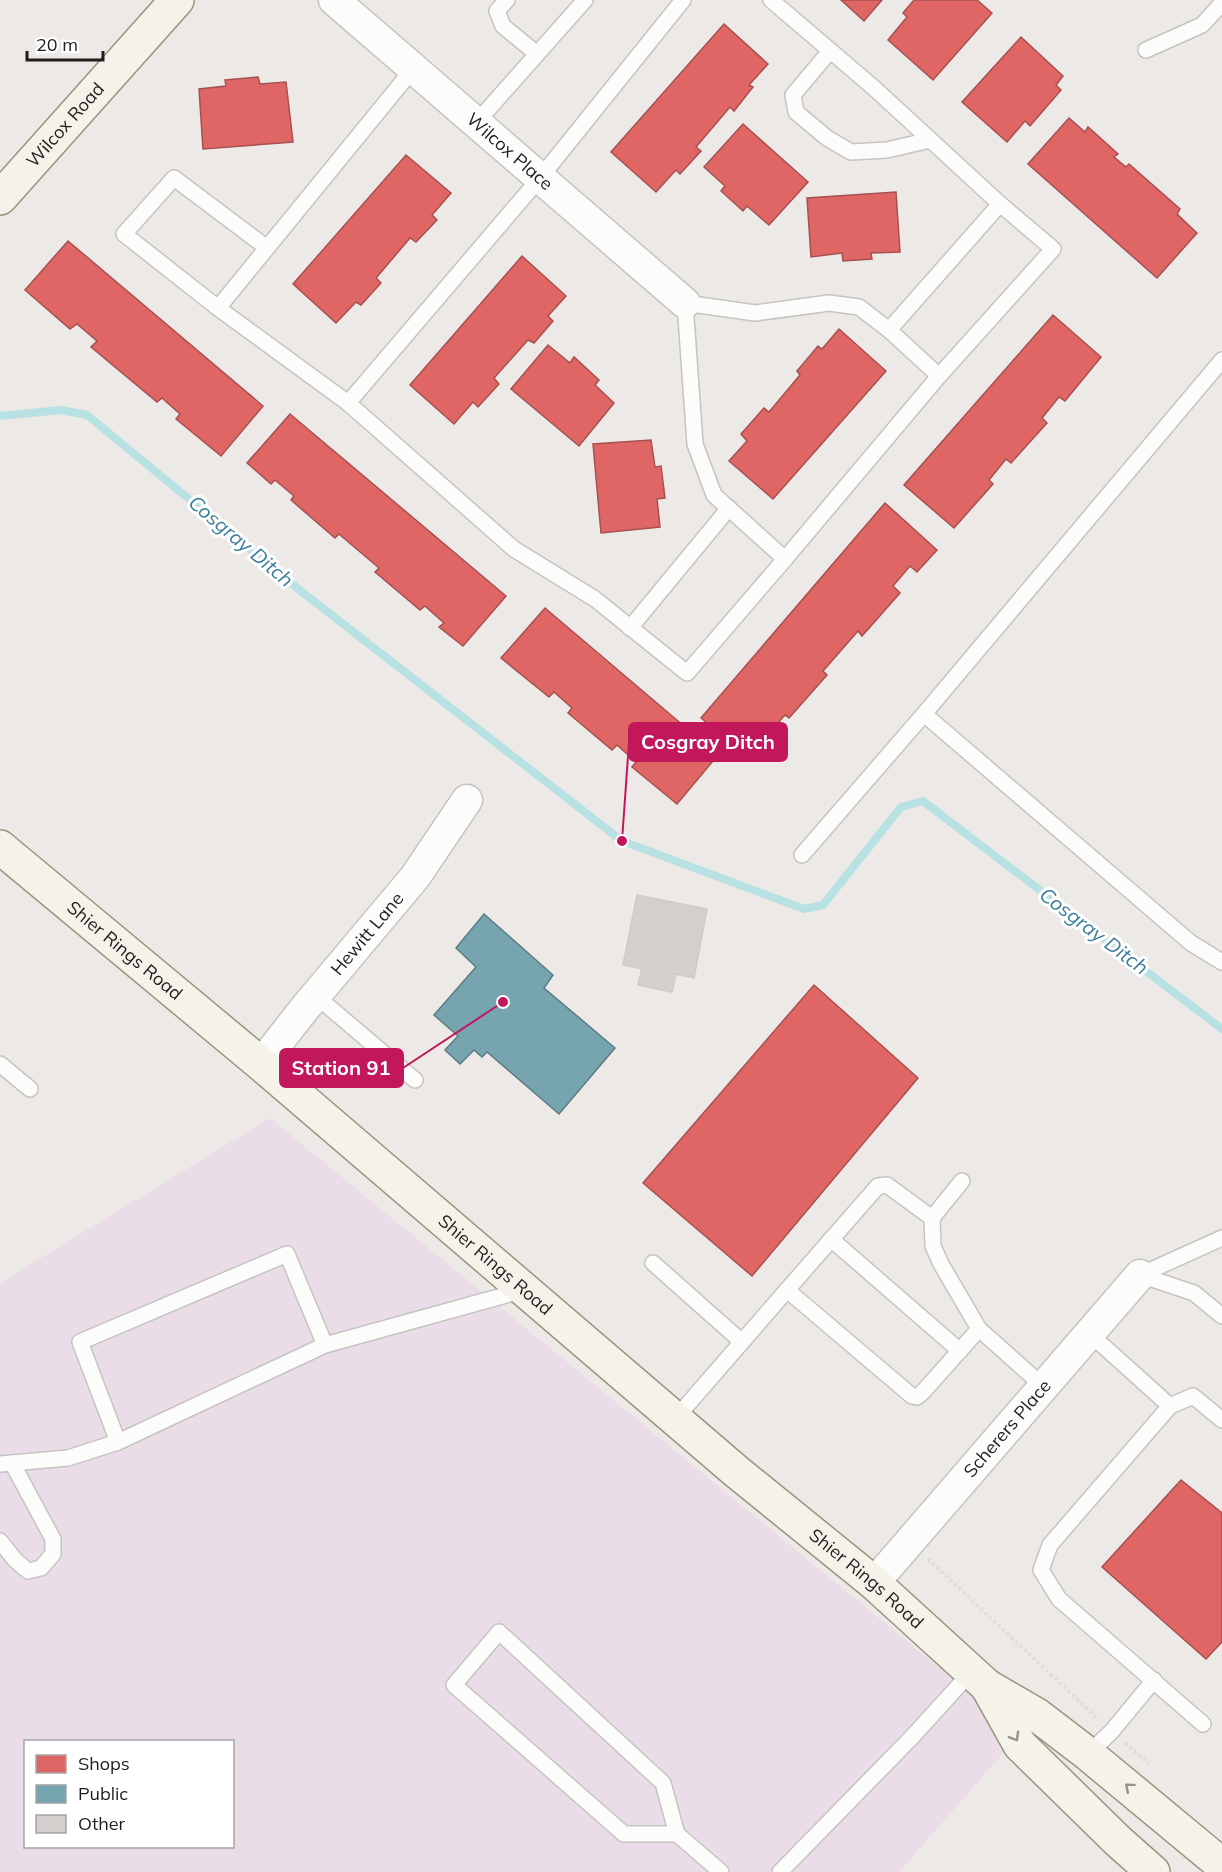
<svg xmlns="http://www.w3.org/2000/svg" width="1222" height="1872" font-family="Mulish,sans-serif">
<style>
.industrial{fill:#ebdde8;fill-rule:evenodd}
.shops{fill:#e06666;stroke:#a65050;stroke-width:1.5}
.public{fill:#76a5af;stroke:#5c7c84;stroke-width:1.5}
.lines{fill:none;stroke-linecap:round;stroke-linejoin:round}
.stream{stroke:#b7e1e2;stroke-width:8}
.building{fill:#d4cfcd;stroke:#d0cac7;stroke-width:1.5}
.lane-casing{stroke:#c5c4c2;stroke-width:18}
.street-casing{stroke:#c5c4c2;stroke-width:33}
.secondary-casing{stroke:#98957e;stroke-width:36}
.path{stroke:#ebd8d9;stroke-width:4;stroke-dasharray:3 3;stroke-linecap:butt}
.lane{stroke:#fcfcfb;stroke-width:15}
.street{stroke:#fcfcfb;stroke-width:30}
.secondary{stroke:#f4f2e9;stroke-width:33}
.oneway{stroke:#94938e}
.labels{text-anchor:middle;stroke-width:6;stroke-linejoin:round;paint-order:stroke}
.street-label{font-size:18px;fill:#1e1e1e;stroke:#fff}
.water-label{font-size:20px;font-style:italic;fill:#3b7d9d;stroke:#fff}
.leader{fill:none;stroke:#c2185b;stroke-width:2}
.callout-dot{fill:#c2185b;stroke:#fff;stroke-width:2}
.callout{fill:#c2185b;stroke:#c2185b;stroke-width:2}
.callout-label{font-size:20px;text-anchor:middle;font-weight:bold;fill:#fff}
</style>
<rect width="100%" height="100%" fill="#ede9e6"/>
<!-- industrial -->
<path class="industrial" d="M270,1118L1020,1734L899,1872H0V1283ZM26,1742H232V1846H26Z"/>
<!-- shops -->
<g class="shops">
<path d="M841,0H882L864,21Z"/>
<path d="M914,0H977L992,13L933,80L888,40L907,17L903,13Z"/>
<path d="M724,24L768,64L749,85L753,87L734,111L730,107L696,147L701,151L680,174L676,170L656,192L611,152Z"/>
<path d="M1021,37L1063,76L1056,85L1061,90L1030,126L1025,121L1007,142L962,102Z"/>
<path d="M258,77L260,84L286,82L293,142L203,149L199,89L226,86L225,80Z"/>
<path d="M1069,118L1085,132L1088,127L1118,154L1114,157L1126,167L1129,164L1180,209L1177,214L1197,233L1157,278L1028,164Z"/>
<path d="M743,124L808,182L769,225L747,206L743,211L721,191L725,186L704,167Z"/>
<path d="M406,155L451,193L432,215L437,220L416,242L410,238L376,278L381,283L361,305L356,302L336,323L293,284Z"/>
<path d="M896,192L900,252L871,253L872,259L843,261L842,253L811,257L807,198Z"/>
<path d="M68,241L263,406L221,456L176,419L180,414L162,398L157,402L91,347L97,341L77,324L70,329L25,290Z"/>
<path d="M522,256L566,296L548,316L553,321L534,343L528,340L494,378L499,384L478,407L473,402L454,424L410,385Z"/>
<path d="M1053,315L1101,357L1065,401L1059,397L1042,418L1047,423L1011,463L1006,459L989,480L993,484L954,528L904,485Z"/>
<path d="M839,329L886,371L773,499L729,461L747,441L741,434L764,408L769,412L800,375L797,371L818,346L822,349Z"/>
<path d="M548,345L570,363L574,357L599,380L595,385L614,403L579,446L511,389Z"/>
<path d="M290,414L506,596L463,646L439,627L444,623L425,606L420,610L375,572L379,568L339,534L335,538L291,500L294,496L275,480L271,484L247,463Z"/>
<path d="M651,440L655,467L661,466L665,498L657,499L660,527L601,533L593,444Z"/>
<path d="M885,503L937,550L917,572L910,566L893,586L900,593L862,636L858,631L823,671L827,675L789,718L785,715L767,735L771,738L751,760L701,718Z"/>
<path d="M545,608L718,755L677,804L632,767L636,762L617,745L612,750L568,713L572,708L554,692L549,697L501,658Z"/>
<path d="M814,985L918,1078L752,1276L643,1183Z"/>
<path d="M1181,1480L1222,1513V1642L1206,1659L1102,1567Z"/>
</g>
<!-- public -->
<path class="public" d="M484,914L553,975L544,988L615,1048L559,1114L487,1052L482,1057L474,1050L460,1064L445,1050L458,1036L434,1015L476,967L456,948Z"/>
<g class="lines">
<!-- stream -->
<path class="stream" d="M0,416L61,410L87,415L297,588L622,841L804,909L823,905L901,807L923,801L1222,1029"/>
</g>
<!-- building -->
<path class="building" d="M637,895L707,909L694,978L676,974L672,992L638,985L642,969L623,965Z"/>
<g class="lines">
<defs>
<g id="lane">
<path d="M507,0L497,11L503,26L537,54"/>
<path d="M1146,50L1202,25L1222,3"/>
<path d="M830,51L793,95L796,112L827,138L851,152L887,150L930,140"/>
<path d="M413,69L218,308L348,403L540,178L683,0"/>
<path d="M476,123L585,0"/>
<path d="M218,308L124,234L174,178L267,248"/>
<path d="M939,376L1053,249L1000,204"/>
<path d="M348,403L514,549L595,599L687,673L785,559L714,495L695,444L685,303L755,313L829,303L859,307L889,330L1000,204L874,88L771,0"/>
<path d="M785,559L939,376L889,330"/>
<path d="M630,628L729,508"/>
<path d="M924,714L1222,360"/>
<path d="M802,855L924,714L1191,943L1222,962"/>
<path d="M316,996L415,1080"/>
<path d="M0,1064L30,1089"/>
<path d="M962,1181L932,1218L887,1185L878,1186L787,1290L912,1396L917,1397L922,1393L979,1329L1044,1387"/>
<path d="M932,1218L933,1246L941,1264L979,1329"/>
<path d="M831,1239L960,1351"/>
<path d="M653,1263L742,1342"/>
<path d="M1140,1275L1194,1293L1222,1316"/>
<path d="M1140,1275L1222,1238"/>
<path d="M1090,1334L1170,1406"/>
<path d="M675,1419L787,1290"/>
<path d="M118,1442L80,1342L287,1254L325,1345"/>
<path d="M0,1464L68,1458L118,1442L325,1345L524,1290"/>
<path d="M0,1541L15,1560L28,1571L41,1568L53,1554V1539L12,1463"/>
<path d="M1203,1724L1059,1599L1041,1570L1050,1545L1170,1406L1193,1396L1222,1420"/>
<path d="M1088,1754L1112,1731L1154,1680"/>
<path d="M677,1834H624L454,1685L499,1632L663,1783L677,1834L721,1872"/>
<path d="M780,1872L913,1736L972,1671"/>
</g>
<g id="street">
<path id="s1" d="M334,0L685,303"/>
<path id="s2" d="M261,1064L305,1008L415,877L467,800"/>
<path id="s3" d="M874,1583L1140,1275"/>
</g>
<g id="secondary">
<path id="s4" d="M0,198L177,0"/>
<path id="s5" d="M0,847L261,1064L737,1472L874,1583L987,1686L1037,1715L1088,1754L1222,1865"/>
<path d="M987,1686L1020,1745L1118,1841L1153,1872"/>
</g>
</defs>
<!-- lane casing -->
<use href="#lane" class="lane-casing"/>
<!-- street casing -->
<use href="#street" class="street-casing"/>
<!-- secondary casing -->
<use href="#secondary" class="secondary-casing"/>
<!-- path -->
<g class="path">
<path d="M928,1559L1097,1718"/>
<path d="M1125,1743L1149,1764"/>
</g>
<!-- lane -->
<use href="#lane" class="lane"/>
<!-- street -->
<use href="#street" class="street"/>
<!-- secondary -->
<use href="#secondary" class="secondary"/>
</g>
<!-- one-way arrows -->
<defs><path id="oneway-chevron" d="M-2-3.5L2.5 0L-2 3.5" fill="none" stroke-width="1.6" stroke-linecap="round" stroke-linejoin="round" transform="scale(1.5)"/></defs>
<g class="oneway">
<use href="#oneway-chevron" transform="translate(1015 1737) rotate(60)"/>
<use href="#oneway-chevron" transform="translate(1129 1787) rotate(-140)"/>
</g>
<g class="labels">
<!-- street labels -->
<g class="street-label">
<text dy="6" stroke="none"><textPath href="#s4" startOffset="98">Wilcox Road</textPath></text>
<text dy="6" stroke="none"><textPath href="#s1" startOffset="232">Wilcox Place</textPath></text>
<text dy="6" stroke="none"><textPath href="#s2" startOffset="168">Hewitt Lane</textPath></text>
<text dy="6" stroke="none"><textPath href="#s5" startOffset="162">Shier Rings Road</textPath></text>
<text dy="6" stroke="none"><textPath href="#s5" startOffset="648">Shier Rings Road</textPath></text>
<text dy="6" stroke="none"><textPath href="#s3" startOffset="204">Scherers Place</textPath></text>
<text dy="6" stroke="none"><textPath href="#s5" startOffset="1134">Shier Rings Road</textPath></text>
</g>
<!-- water labels -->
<g class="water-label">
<text transform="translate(241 541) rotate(40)" y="7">Cosgray Ditch</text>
<text transform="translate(1094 931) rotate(37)" y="7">Cosgray Ditch</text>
</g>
</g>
<!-- callouts -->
<path class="leader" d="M622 841L629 742M503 1002L403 1068"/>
<g class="callout-dot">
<circle cx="622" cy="841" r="6"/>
<circle cx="503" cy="1002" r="6"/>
</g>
<g class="callout">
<rect x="629" y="723" width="158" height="38" rx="6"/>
<rect x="280" y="1049" width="123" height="38" rx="6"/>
</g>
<g class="callout-label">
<text x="708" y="749">Cosgray Ditch</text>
<text x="341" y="1075">Station 91</text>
</g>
<!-- legend -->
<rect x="24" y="1740" width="210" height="108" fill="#ffffff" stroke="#a5a5a5" stroke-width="1.5"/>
<rect x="36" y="1755" width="30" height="18" fill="#e06666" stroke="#a5a5a5" stroke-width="1.5"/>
<text x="78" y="1770" font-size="18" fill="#1e1e1e">Shops</text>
<rect x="36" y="1785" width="30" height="18" fill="#76a5af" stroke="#a5a5a5" stroke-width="1.5"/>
<text x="78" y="1800" font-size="18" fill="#1e1e1e">Public</text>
<rect x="36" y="1815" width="30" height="18" fill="#d4cfcd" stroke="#a5a5a5" stroke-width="1.5"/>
<text x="78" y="1830" font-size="18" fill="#1e1e1e">Other</text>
<!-- scale -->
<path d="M27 51v9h76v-9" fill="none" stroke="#1e1e1e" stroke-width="3"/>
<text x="36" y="51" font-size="18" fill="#1e1e1e" stroke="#ffffff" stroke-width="4.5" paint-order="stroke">20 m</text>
</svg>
